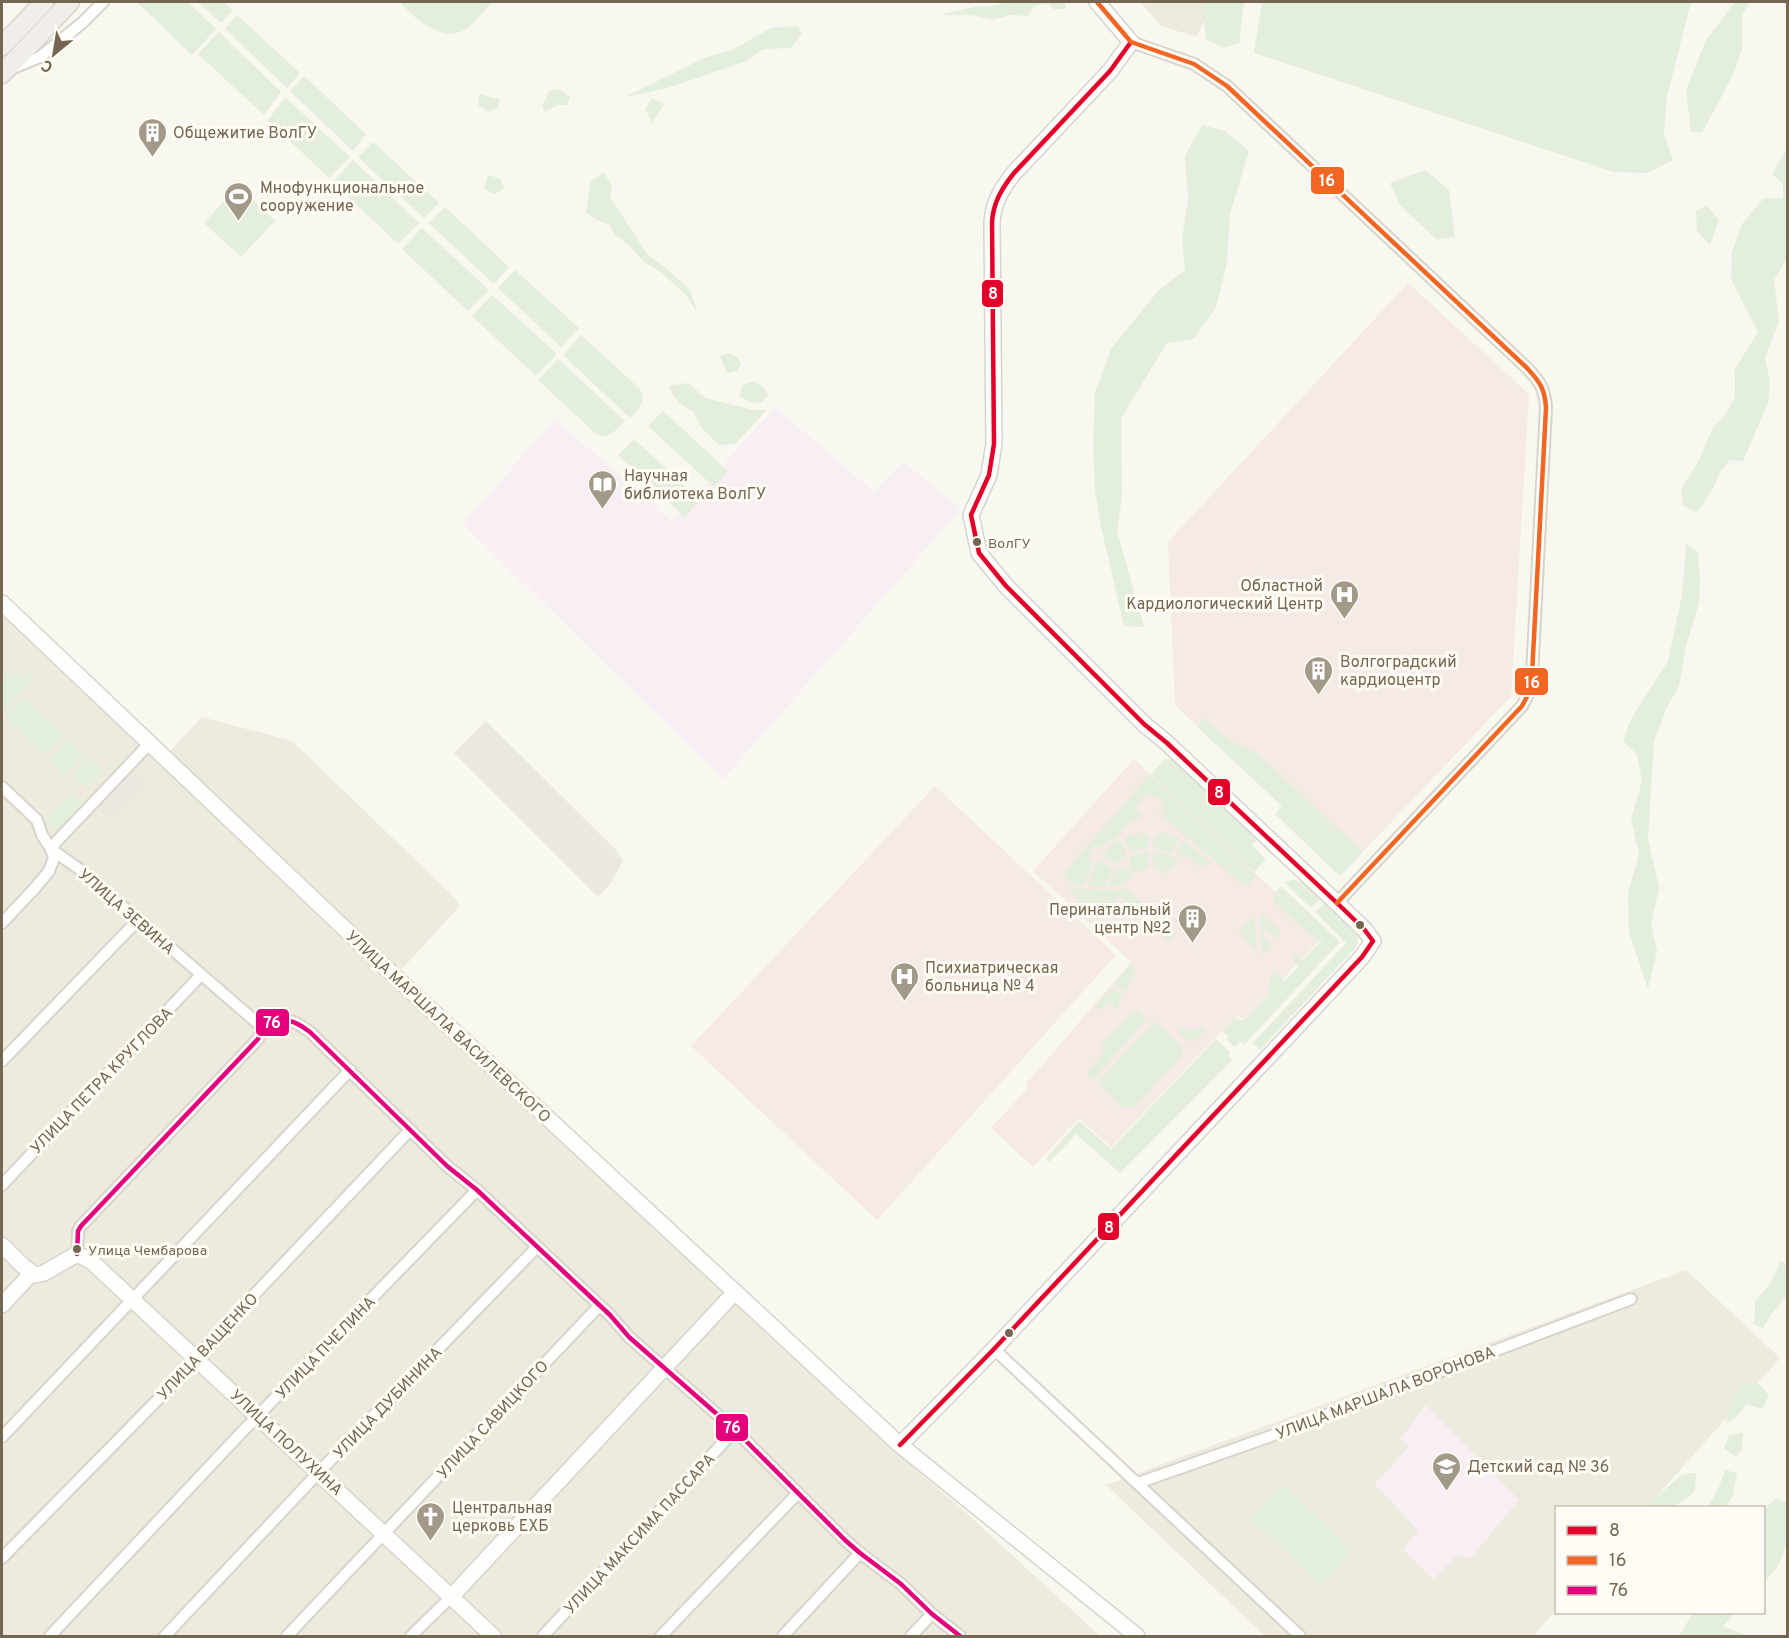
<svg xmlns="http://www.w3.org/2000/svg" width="1789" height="1638" font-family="Overpass,sans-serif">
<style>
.residential{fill:#eeeadd}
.industrial{fill:#eae8e1}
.education{fill:#f7eff4}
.medical{fill:#f5eae5}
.green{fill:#e3efdc}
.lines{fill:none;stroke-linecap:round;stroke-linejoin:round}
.street-casing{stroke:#d7d3cd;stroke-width:14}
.secondary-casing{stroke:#d7d4cd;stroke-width:18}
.highway-casing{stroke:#d9d4cd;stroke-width:21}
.street{stroke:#fefefd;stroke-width:10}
.secondary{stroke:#fefefd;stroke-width:15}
.highway{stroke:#f1ede8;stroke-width:18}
.bus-1-casing{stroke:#fefcf4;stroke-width:9}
.bus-2-casing{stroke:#fefcf4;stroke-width:9}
.bus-3-casing{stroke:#fefcf4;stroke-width:9}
.bus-1{stroke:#e4002b;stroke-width:4.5}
.bus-2{stroke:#f26522;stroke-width:4.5}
.bus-3{stroke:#e5007d;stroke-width:4.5}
.bus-dot{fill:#756652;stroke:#fefcf4;stroke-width:2}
.labels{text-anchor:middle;stroke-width:6;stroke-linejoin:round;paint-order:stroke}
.bus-label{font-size:14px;fill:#756652;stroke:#fefcf4;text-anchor:start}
.poi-label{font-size:16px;fill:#756652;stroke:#fefcf4;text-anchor:start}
.street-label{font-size:16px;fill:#756652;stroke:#fefcf4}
.line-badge{stroke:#fefcf4;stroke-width:2}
.badge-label{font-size:16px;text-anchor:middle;font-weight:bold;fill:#fff}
</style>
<rect width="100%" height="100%" fill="#f8f7f0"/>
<!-- residential -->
<g class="residential">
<path d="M1140,2H1212L1197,37L1161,26Z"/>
<path d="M2,615L159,763L202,717L292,741L456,899L459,907L389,983L900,1456L961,1508L1100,1636H2Z"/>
<path d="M1686,1270L1780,1358L1647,1507L1556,1508V1610L1533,1636H1265L1106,1485Z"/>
</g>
<!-- industrial -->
<g class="industrial">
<path d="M486,721L617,851L623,861L610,884L598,897L454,753Z"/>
<path d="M133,771L148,783L112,820L98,808Z"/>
</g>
<!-- education -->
<g class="education">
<path d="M775,407L874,492L903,462L961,509L723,779L463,524L555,419L672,522Z"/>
<path d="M1426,1405L1519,1500L1471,1558L1457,1555L1434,1579L1403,1550L1418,1530L1374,1484L1409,1447L1400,1439Z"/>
</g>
<!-- medical -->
<g class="medical">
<path d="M1408,283L1529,394L1511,696L1340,876L1275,814L1282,806L1175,705L1168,542Z"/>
<path d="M1134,759L1323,937L1244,1019L1236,1016L1111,1147L1079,1118L1033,1167L991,1128L1028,1088L1026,1084L1131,962L1033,871Z"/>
<path d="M935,786L1116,955L877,1220L691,1046Z"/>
</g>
<!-- green -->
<g class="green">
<path d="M137,2H188L216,29L192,55Z"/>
<path d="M198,2H223L233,10L221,23Z"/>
<path d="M400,2H493C484,10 476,22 466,29C444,44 413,18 400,2Z"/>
<path d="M1009,2H1065L1066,9H1053L1049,4L1035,6L1028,16L1009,15L994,20L971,15H939L974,7L992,6Z"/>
<path d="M1202,2H1244L1239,43L1223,48L1206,39Z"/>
<path d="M1262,2H1691L1667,97L1664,134L1673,160L1648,173L1614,172L1254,53Z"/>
<path d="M1735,2H1750L1742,15V49L1734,73L1702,133L1691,132L1686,90L1706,40Z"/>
<path d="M237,15L300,73L287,88L225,29Z"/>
<path d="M798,26L802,33L791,48L764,49L744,62L664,89L625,97L704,58L732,50L771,28Z"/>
<path d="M219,32L281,92L264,115L198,54Z"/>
<path d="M304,76L366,134L353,151L290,91Z"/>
<path d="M559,89L570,97L567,105H557L545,112L542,107L549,91Z"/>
<path d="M480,94L499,99V107L489,112L478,105Z"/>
<path d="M285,97L350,157L329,178L268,120Z"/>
<path d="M652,98L664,104L652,123L645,109Z"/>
<path d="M1202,125L1225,131L1249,151L1230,214L1227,263L1216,307L1194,339L1167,343L1121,418L1122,496L1117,531L1144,627L1124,626L1101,527L1095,490L1093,443L1095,393L1111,349L1158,291L1185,270L1182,238L1188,200L1185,156Z"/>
<path d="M373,142L439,203L424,218L358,157Z"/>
<path d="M1787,148V258L1774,280L1779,321L1765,358L1770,381L1768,403L1743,461L1730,460L1720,472L1713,489L1696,513L1683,505L1681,490L1699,460L1713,427L1724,416L1735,398V369L1758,332L1731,279L1732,252L1742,224L1763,199L1783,198V184L1772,174Z"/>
<path d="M353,160L419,223L398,244L333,182Z"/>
<path d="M1425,170L1449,190L1455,237L1437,240L1400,205L1390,183Z"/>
<path d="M603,172L612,185L610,197L647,254L666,268L690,290L698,314L686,295L662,273L644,262L629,245L614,234L610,225L597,220L586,213L591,181Z"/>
<path d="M488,175L501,179L504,189L493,194L484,188Z"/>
<path d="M238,186L275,221L241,257L204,223Z"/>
<path d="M1707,206L1719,220L1710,245L1697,231L1696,211Z"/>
<path d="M445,207L509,267L494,284L429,223Z"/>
<path d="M422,228L489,290L468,311L402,249Z"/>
<path d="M515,270L579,328L561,347L498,288Z"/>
<path d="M492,295L557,354L536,376L472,316Z"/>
<path d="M581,335L640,389C647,402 639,409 630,418L563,355Z"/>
<path d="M730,353L738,358L741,363L737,371L727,373L720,356Z"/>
<path d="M558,359L625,421C616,430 609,440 596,434L538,380Z"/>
<path d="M753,381L762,386L769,395L761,403L750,402L739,396L743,385Z"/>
<path d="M688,383L706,398L752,410H767L735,444L719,445L700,426L694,412L679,403L671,392L669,386Z"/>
<path d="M663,411L728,471L714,487L648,426Z"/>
<path d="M634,439L700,500L685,517L618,455Z"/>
<path d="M1686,544L1698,552L1700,581L1699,603L1686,646L1679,686L1667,707L1654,741L1648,839L1659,888L1651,924L1657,951L1648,989L1629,932L1628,893L1639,854L1631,819L1642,781L1637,754L1623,741L1631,719L1668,661L1682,595Z"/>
<path d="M2,670L11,677L16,672L20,675L26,670L35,677L2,714Z"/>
<path d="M24,697L64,734L46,755L4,718Z"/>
<path d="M1205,718L1230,741L1256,752L1363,852L1340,876L1275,814L1282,806L1197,727Z"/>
<path d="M67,739L84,754L66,775L48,760Z"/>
<path d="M87,756L104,770L88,789L71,775Z"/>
<path d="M1165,759L1173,760L1256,840L1252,845L1266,859L1254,872L1151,774Z"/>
<path d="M1150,774L1256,876L1248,885H1243L1190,840C1178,833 1173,820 1158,816L1159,814L1162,815L1164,809L1160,802L1162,800L1157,796L1155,798L1147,795L1142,797L1144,800L1137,806L1138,812H1140L1143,816L1128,823L1119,835L1103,846H1097L1091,849L1089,857L1092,862L1085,885L1070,884L1071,881L1063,874Z"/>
<path d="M72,792L86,804L60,833L45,820Z"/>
<path d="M1141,832L1149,839L1148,847L1131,852L1124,838Z"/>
<path d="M1160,832L1179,838L1171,853L1153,848V839Z"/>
<path d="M1120,839L1127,854L1115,864L1102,856L1111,845Z"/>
<path d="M1183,840L1211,863L1202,867L1185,855L1182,858L1175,854Z"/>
<path d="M1142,852H1148L1149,868L1134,873L1129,866L1131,856Z"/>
<path d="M1153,852L1163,853L1179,861L1167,873L1153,868Z"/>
<path d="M1099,859L1112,869L1105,887L1089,886L1091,873Z"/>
<path d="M1116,868L1121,870L1126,868L1132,875L1122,884L1109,888L1110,880Z"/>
<path d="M1293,879L1304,883L1320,899L1311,908L1285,883Z"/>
<path d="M1281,886L1340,942L1244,1045L1240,1042L1234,1047L1226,1039L1228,1037L1223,1031L1235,1017L1243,1021L1268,995L1270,977L1274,971L1284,981L1299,967L1291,957L1294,953L1303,960L1324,938L1318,942L1275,903L1273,900L1276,893L1294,909L1276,892Z"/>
<path d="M1126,887L1176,935L1169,942L1120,896L1100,916L1093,914L1069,891L1072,888L1120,891Z"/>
<path d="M1324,903L1356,934L1358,938L1357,946L1260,1050L1253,1043L1346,943L1315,912Z"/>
<path d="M1259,913L1277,927L1280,933L1279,939L1263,929V936L1271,945L1269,951L1262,953Z"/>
<path d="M1254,916L1257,951L1239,935L1241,929Z"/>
<path d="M1132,963L1136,969L1125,992L1115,983Z"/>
<path d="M1112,987L1122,995L1117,1009L1110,1004H1106L1101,1009L1094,1008Z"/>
<path d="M1135,1011L1139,1012L1146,1021L1092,1080L1088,1077V1072L1104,1052L1101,1048L1103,1042L1131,1013Z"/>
<path d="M1155,1022L1181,1045L1183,1054L1134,1108H1123L1097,1082Z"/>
<path d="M1206,1028L1196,1040L1190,1042L1180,1034L1178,1029Z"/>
<path d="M1216,1039L1230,1052L1228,1055L1232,1060L1120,1173L1076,1134L1049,1162L1046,1158L1079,1121L1111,1149Z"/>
<path d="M1780,1261L1787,1264V1296L1772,1313L1763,1328L1753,1324L1755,1318V1301C1767,1289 1775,1278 1780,1261Z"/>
<path d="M1758,1383L1769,1395L1762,1409L1746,1404L1737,1417L1726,1424L1730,1403L1740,1385Z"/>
<path d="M1743,1432L1742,1448L1736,1457L1724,1448L1729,1435Z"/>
<path d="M1725,1470L1737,1473L1733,1495L1726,1507H1708L1719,1487Z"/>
<path d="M1696,1473L1695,1491C1676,1509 1669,1508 1645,1507L1683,1474Z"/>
<path d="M1282,1484L1354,1550L1321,1586L1249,1519Z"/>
<path d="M1776,1498L1787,1503C1788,1532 1789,1562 1764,1581V1510Z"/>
<path d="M1693,1613H1735L1723,1626L1748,1636H1679Z"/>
</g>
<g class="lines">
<defs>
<g id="street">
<path d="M1131,42L1194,64L1227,86L1527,368C1540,382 1545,389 1546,408L1532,675L1531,689L1522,706L1337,903"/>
<path d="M11,69L40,57L82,23L103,2"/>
<path d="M2,787L37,820L42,835L51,849L82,871L263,1028"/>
<path d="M2,923L35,888L49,871L54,858L51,849L57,841L150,743"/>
<path d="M2,1061L138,920"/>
<path d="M2,1185L201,975"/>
<path d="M77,1254L78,1231L81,1226L258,1039L263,1028L271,1022L274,1023C288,1017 298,1023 310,1032L447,1166L477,1190L564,1272L610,1315L629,1337L735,1430L846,1541L860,1553L901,1584L932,1614L960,1636"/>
<path d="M994,1349L1300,1636"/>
<path d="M2,1437L350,1070"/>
<path d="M1138,1483L1271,1436L1631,1299"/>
<path d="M2,1558L180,1377L235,1315L410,1130"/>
<path d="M50,1636L240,1434L477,1190"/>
<path d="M165,1636L319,1472L537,1247"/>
<path d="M287,1636L599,1306"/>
<path d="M411,1636L451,1597"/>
<path d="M543,1636L735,1430"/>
<path d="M661,1636L797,1494"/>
<path d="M783,1636L860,1553"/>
<path d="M911,1636L932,1614"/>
</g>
<g id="secondary">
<path d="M2,603L388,970L900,1445L1137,1636"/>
<path d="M2,1245L23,1266L34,1274"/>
<path d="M2,1305L29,1276L44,1273L77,1254L91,1261L493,1636"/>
<path d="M900,1445L994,1349L1362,957L1373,941L1364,929L1337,903L1167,743L1144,724L1006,586L979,553L971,515L989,475L994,444L992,222C993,203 1002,188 1014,173L1110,71L1131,42L1097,2"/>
<path d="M451,1597L735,1292"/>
</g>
<g id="highway">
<path d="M2,46L44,2"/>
<path d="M2,74L70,2"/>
</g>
</defs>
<!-- street casing -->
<use href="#street" class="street-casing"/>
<!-- secondary casing -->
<use href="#secondary" class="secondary-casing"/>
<!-- highway casing -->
<use href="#highway" class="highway-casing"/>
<!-- street -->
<use href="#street" class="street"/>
<!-- secondary -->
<use href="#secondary" class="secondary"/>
<!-- highway -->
<use href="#highway" class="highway"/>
<defs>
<path id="bus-1" d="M900,1445L994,1349L1362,957L1373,941L1364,929L1337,903L1167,743L1144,724L1006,586L979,553L971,515L989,475L994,444L992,222C993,203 1002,188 1014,173L1110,71L1131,42"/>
<path id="bus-2" d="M1097,2L1131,42L1194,64L1227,86L1527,368C1540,382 1545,389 1546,408L1532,675L1531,689L1522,706L1337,903"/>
<path id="bus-3" d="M77,1254L78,1231L81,1226L258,1039L263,1028L271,1022L274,1023C288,1017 298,1023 310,1032L447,1166L477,1190L564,1272L610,1315L629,1337L735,1430L846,1541L860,1553L901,1584L932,1614L960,1636"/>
</defs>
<!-- bus-1 casing -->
<use href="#bus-1" class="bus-1-casing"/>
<!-- bus-2 casing -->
<use href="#bus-2" class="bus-2-casing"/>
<!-- bus-3 casing -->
<use href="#bus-3" class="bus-3-casing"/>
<!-- bus-1 -->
<use href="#bus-1" class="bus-1"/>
<!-- bus-2 -->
<use href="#bus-2" class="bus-2"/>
<!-- bus-3 -->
<use href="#bus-3" class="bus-3"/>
</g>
<!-- icons -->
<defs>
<symbol id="building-pin" viewBox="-11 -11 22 30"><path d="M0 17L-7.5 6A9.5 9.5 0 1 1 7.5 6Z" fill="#a39989" stroke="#fefcf4"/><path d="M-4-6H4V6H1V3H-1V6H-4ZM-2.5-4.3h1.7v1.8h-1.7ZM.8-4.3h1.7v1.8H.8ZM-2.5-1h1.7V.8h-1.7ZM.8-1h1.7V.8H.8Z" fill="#fff"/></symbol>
<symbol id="stadium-pin" viewBox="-11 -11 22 30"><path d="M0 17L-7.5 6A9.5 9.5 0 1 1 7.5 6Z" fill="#a39989" stroke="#fefcf4"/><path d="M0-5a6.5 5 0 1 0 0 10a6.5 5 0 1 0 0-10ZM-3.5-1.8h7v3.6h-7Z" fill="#fff"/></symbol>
<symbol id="library-pin" viewBox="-11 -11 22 30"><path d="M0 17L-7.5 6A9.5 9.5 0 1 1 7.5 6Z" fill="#a39989" stroke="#fefcf4"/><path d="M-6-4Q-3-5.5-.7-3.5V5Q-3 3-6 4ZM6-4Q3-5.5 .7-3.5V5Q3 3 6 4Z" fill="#fff"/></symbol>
<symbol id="hospital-pin" viewBox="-11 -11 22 30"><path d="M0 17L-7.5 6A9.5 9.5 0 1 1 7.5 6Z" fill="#a39989" stroke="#fefcf4"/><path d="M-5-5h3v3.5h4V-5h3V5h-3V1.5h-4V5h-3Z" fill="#fff"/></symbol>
<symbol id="school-pin" viewBox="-11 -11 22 30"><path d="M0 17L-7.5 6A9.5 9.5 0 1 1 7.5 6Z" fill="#a39989" stroke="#fefcf4"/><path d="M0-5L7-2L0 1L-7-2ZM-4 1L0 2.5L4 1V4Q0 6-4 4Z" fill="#fff"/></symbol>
<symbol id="church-pin" viewBox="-11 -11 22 30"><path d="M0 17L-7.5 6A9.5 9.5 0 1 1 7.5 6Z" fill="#a39989" stroke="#fefcf4"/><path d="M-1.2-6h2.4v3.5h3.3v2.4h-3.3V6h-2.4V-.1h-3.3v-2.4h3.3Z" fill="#fff"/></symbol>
</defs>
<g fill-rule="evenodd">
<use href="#building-pin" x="136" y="116" width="33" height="45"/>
<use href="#stadium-pin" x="222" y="180" width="33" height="45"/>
<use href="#library-pin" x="586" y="468" width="33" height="45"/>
<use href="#hospital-pin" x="1328" y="578" width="33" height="45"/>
<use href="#building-pin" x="1302" y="654" width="33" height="45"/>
<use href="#building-pin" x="1176" y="902" width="33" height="45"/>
<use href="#hospital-pin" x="888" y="960" width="33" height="45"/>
<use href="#school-pin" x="1430" y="1450" width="33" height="45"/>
<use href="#church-pin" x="414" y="1500" width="33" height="45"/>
</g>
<!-- markers -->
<g class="bus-dot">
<circle cx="977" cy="542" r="5"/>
<circle cx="1360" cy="925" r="5"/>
<circle cx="77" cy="1249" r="5"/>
<circle cx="1009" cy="1333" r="5"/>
</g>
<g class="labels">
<!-- bus labels -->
<g class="bus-label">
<text x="988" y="548">ВолГУ</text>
<text x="88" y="1255">Улица Чембарова</text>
</g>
<!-- poi labels -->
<g class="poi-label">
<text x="173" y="138">Общежитие ВолГУ</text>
<text x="260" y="193">Мнофункциональное<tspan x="260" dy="18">сооружение</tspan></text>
<text x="624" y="481">Научная<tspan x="624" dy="18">библиотека ВолГУ</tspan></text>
<text x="1323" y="591" text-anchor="end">Областной<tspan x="1323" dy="18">Кардиологический Центр</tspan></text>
<text x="1340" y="667">Волгоградский<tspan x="1340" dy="18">кардиоцентр</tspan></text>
<text x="1171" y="915" text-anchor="end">Перинатальный<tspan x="1171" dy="18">центр №2</tspan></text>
<text x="925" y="973">Психиатрическая<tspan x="925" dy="18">больница № 4</tspan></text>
<text x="1467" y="1472">Детский сад № 36</text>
<text x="452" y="1513">Центральная<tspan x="452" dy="18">церковь ЕХБ</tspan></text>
</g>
<!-- street labels -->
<g class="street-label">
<text transform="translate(127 911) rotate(41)" y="6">УЛИЦА ЗЕВИНА</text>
<text transform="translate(449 1026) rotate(43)" y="6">УЛИЦА МАРШАЛА ВАСИЛЕВСКОГО</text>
<text transform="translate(101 1080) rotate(-46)" y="6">УЛИЦА ПЕТРА КРУГЛОВА</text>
<text transform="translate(207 1346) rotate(-47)" y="6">УЛИЦА ВАЩЕНКО</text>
<text transform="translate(325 1347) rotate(-46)" y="6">УЛИЦА ПЧЕЛИНА</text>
<text transform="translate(1385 1392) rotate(-21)" y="6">УЛИЦА МАРШАЛА ВОРОНОВА</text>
<text transform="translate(387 1402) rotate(-46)" y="6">УЛИЦА ДУБИНИНА</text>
<text transform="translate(492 1419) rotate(-47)" y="6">УЛИЦА САВИЦКОГО</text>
<text transform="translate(287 1442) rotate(43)" y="6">УЛИЦА ПОЛУХИНА</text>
<text transform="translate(639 1533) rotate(-47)" y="6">УЛИЦА МАКСИМА ПАССАРА</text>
</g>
</g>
<g class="line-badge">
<rect x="1310" y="166" width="35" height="29" rx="6" fill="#f26522"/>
<rect x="981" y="279" width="23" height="29" rx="6" fill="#e4002b"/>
<rect x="1514" y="667" width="35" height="29" rx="6" fill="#f26522"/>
<rect x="1207" y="778" width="24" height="28" rx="6" fill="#e4002b"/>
<rect x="255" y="1008" width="35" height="29" rx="6" fill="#e5007d"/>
<rect x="1097" y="1212" width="23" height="29" rx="6" fill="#e4002b"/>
<rect x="715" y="1413" width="34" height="29" rx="6" fill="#e5007d"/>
</g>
<g class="badge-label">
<text x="1327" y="186">16</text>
<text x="993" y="299">8</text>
<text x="1532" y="688">16</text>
<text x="1219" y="798">8</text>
<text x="272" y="1028">76</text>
<text x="1109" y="1233">8</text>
<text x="732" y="1433">76</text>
</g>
<!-- border -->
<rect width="1789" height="1638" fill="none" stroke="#756652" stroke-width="6"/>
<!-- legend -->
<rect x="1555" y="1506" width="210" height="108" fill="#fefcf4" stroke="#c7c0b3" stroke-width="1.5"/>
<rect x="1567" y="1526" width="30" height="9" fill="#e4002b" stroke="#c7c0b3" stroke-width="1.5"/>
<text x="1609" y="1536" font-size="18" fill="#756652">8</text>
<rect x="1567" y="1556" width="30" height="9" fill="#f26522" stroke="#c7c0b3" stroke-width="1.5"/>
<text x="1609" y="1566" font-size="18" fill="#756652">16</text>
<rect x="1567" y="1586" width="30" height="9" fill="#e5007d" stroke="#c7c0b3" stroke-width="1.5"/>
<text x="1609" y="1596" font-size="18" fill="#756652">76</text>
<!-- north arrow -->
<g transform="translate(54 54) rotate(210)" stroke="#fefcf4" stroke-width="4.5" paint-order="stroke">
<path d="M0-4.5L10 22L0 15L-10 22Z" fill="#756652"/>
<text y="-9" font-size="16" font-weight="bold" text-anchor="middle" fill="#756652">С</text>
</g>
</svg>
